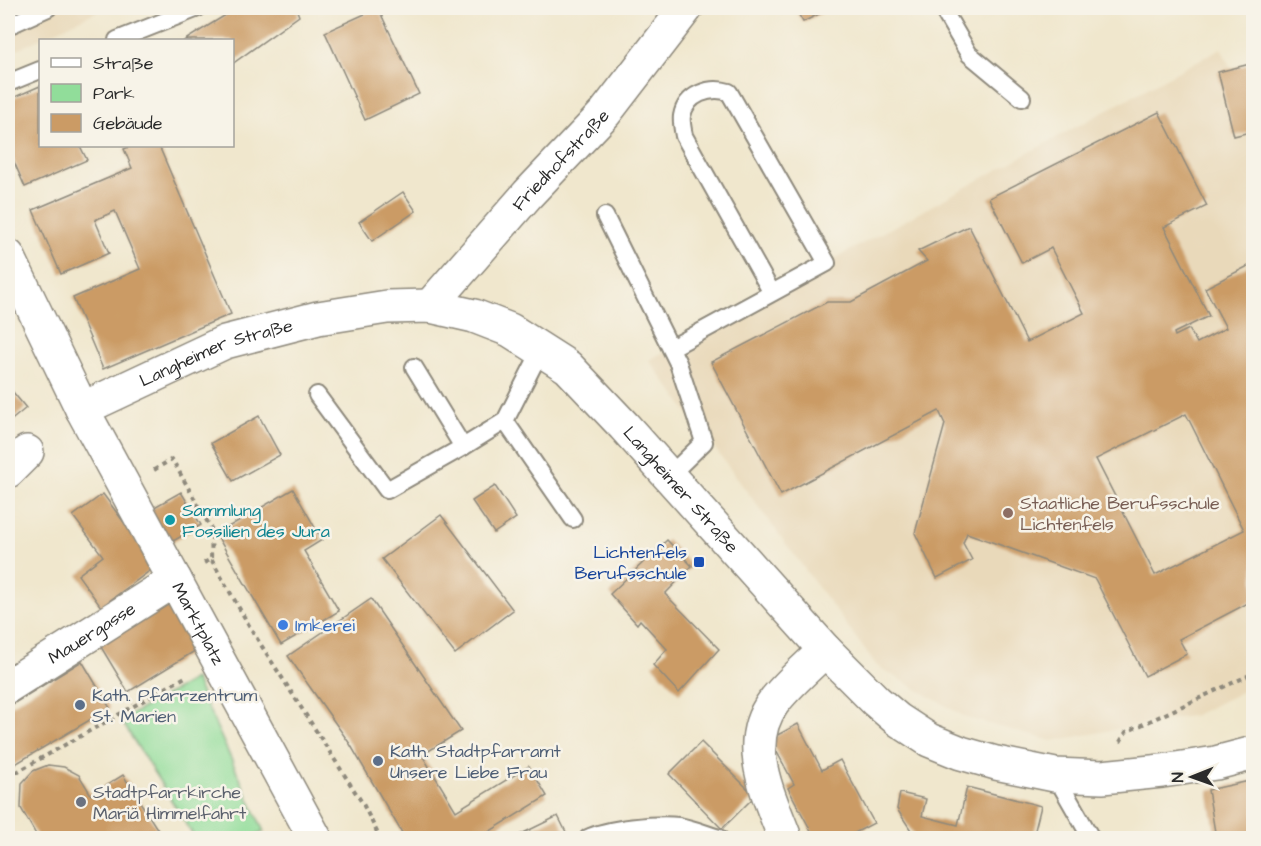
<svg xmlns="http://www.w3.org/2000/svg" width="1261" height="846" font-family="'Architects Daughter',sans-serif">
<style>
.built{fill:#e9d9ba}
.green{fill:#91dd9a;stroke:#5e8462;stroke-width:1.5}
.building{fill:#cb9b65;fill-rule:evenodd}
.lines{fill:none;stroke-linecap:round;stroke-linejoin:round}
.lane-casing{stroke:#8e897c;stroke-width:20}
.street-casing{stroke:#8e897c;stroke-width:36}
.path{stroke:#8e897c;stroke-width:4;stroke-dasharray:4.5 4.5;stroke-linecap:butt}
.lane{stroke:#fff;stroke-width:16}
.street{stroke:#fff;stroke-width:33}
.education-dot{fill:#8d6e63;stroke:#f7f3e8;stroke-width:2}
.culture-dot{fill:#0f9aa8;stroke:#f7f3e8;stroke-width:2}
.transit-dot{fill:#1a4fb4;stroke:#f7f3e8;stroke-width:2}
.shop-dot{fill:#3f7fe0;stroke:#f7f3e8;stroke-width:2}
.service-dot{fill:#5c6f8a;stroke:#f7f3e8;stroke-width:2}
.worship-dot{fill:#6b7280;stroke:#f7f3e8;stroke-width:2}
.labels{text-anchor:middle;stroke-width:5;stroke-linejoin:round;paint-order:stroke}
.street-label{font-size:18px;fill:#2b2b2b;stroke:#f7f3e8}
.education-label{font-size:18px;fill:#785e54;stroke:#f7f3e8;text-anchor:start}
.culture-label{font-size:18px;fill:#0d838f;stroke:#f7f3e8;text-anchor:start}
.transit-label{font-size:18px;fill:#164399;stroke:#f7f3e8;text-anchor:end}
.shop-label{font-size:18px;fill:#366cbe;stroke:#f7f3e8;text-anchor:start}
.service-label{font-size:18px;fill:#4e5e75;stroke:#f7f3e8;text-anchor:start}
.worship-label{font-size:18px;fill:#5b616d;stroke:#f7f3e8;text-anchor:start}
</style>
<rect width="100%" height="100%" fill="#f7f3e8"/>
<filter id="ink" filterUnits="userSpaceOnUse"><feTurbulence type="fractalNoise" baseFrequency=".0167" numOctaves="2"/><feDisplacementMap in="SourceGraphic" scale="12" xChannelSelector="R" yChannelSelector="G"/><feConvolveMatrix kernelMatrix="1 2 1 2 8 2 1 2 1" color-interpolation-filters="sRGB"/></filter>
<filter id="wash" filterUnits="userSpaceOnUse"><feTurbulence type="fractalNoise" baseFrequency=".008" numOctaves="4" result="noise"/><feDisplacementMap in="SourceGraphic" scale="24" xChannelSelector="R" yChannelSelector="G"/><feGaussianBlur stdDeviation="1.35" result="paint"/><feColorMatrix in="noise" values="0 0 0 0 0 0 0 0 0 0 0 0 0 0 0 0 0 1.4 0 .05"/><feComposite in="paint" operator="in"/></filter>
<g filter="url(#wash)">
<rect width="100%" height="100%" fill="#f0e7cd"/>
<!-- built -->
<g class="built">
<path d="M8,8H104L8,54Z"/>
<path d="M1221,48L1253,113V686L1195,715L1052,741L967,718L877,666L649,360Z"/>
</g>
<!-- green -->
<path class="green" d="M195,679L264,832L247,838H195L121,720Z"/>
<g id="blocks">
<!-- building -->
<g class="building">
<path d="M237,8H296L299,16L232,64V40H185Z"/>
<path d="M378,8L419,94L365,120L325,32Z"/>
<path d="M795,8H831L803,22Z"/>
<path d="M1254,63V131L1234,136L1218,72Z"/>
<path d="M40,86V146H80L87,160L25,187L8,148V100Z"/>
<path d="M1159,112L1207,206L1164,227L1209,316L1174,333L1175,336L1189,329L1197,343L1226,328L1205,288L1254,263V600L1179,639L1187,654L1145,676L1095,579L967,533L963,543L972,560L937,578L915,533L945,424L939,411L781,495L711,362L827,302H851L927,261L918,251L969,226L1027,342L1084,313L1051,248L1022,263L989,198ZM1186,414L1244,530L1155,575L1096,459Z"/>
<path d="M131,146H159L231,314L103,369L73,298L140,269L115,211L95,220L109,253L61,274L33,210L132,168L124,149Z"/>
<path d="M403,192L416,211L372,241L359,222Z"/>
<path d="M8,386L26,408L8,423Z"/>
<path d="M259,416L280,455L233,481L211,443Z"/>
<path d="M495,486L516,518L494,533L472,501Z"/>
<path d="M293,489L322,540L304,551L339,611L281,645L216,534Z"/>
<path d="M181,492L201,525L168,544L149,510Z"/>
<path d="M103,494L156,566L101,607L78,575L103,556L73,516Z"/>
<path d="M441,515L513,610L455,654L382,559Z"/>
<path d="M667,540L692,566L665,594L719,649L679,693L653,665L667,649L640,620L637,624L610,594Z"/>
<path d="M164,595L198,649L128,692L95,637Z"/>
<path d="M371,599L461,731L422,755L456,811L529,766L547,796L479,838H405L350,744L288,656Z"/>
<path d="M82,661L110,708L12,766L8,759V707Z"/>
<path d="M798,724L822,770L840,760L874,823L845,838H815L788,788L794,784L770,739Z"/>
<path d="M701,742L755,796L722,829L669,774Z"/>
<path d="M48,765L64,767L79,775L91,795L123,775L163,838H38L21,808L22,783L33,771Z"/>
<path d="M1254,780V838H1216L1208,790Z"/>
<path d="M967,787L1041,806L1033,838H916L897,809L900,793L926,799L922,816L958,825Z"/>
<path d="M558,816L569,838H513Z"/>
</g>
</g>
</g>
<g filter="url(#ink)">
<use href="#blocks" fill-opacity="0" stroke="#8e897c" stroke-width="1.5"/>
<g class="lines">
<defs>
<g id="lane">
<path d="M942,8L969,54L1022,98"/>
<path d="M8,26L48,8"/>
<path d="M117,40L198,8"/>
<path d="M8,83L40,70"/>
<path d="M605,216L678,363L704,442L668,477"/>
<path d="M671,348L772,293L684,136C683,130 681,121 682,116C686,94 710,86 729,92L827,263L772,293"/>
<path d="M414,367L463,447L505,421L541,350"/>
<path d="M317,395L387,490L463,447"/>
<path d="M505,421L573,519"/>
<path d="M1055,775L1091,838"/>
<path d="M588,838C606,829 658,823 678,826C691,828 706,834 719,838"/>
</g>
<g id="street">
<path id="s1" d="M8,256L82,409L315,838"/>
<path id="s2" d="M430,306L528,194L605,113L686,8"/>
<path id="s3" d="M82,409L225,342L318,318L387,307L430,306L474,316L510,330L568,367L624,426L825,650L876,701L897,719L929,740L961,753L996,763L1055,775L1102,777L1162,771L1216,763L1254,753"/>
<path d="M8,471L27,452"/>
<path id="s4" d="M8,686L175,580"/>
<path d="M785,838C769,795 742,745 773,703C787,684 808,667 825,650"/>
</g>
</defs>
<!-- lane casing -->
<use href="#lane" class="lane-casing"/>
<!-- street casing -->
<use href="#street" class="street-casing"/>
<!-- path -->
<g class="path">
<path d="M154,470L172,459L212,530L211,559"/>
<path d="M204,563L211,559L254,634L363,804L380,838"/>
<path d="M1120,742L1126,732L1254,673"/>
<path d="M8,777L187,676"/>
<path d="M8,829L10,838"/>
</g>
<!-- lane -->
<use href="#lane" class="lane"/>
<!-- street -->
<use href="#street" class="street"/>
</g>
</g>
<!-- markers -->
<circle class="education-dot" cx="1008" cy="513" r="6"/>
<circle class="culture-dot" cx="170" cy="520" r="6"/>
<rect class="transit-dot" x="693" y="556" width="12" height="12" rx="3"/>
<circle class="shop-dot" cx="283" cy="625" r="6"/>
<g class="service-dot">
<circle cx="80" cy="705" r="6"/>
<circle cx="378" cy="761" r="6"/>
</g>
<circle class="worship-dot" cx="81" cy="802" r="6"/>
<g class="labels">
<!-- street labels -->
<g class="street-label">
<text dy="6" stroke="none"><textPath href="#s2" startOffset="196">Friedhofstraße</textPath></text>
<text dy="6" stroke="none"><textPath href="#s3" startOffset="146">Langheimer Straße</textPath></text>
<text dy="6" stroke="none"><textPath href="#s3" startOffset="686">Langheimer Straße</textPath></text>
<text dy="6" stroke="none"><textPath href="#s1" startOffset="414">Marktplatz</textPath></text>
<text dy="6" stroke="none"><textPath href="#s4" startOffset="99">Mauergasse</textPath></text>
</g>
<!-- education labels -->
<g class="education-label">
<text x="1020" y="509">Staatliche Berufsschule<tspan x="1020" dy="21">Lichtenfels</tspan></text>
</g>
<!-- culture labels -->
<g class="culture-label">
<text x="182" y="516">Sammlung<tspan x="182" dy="21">Fossilien des Jura</tspan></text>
</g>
<!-- transit labels -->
<g class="transit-label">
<text x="687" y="558">Lichtenfels<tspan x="687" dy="21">Berufsschule</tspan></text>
</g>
<!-- shop labels -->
<g class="shop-label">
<text x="295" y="631">Imkerei</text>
</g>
<!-- service labels -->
<g class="service-label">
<text x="92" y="701">Kath. Pfarrzentrum<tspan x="92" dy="21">St. Marien</tspan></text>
<text x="390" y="757">Kath. Stadtpfarramt<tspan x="390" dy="21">Unsere Liebe Frau</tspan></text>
</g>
<!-- worship labels -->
<g class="worship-label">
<text x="93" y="798">Stadtpfarrkirche<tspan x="93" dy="21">Mariä Himmelfahrt</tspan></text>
</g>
</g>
<!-- margin -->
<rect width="1261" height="846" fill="none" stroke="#f7f3e8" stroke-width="30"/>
<!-- legend -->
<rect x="39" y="39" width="195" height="108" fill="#f7f3e8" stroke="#a5a39c" stroke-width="1.5"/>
<rect x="51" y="58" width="30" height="9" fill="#ffffff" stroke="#a5a39c" stroke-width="1.5"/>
<text x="93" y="69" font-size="18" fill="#2b2b2b">Straße</text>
<rect x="51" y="84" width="30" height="18" fill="#91dd9a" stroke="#a5a39c" stroke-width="1.5"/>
<text x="93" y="99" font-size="18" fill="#2b2b2b">Park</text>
<rect x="51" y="114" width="30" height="18" fill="#cb9b65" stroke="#a5a39c" stroke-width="1.5"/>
<text x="93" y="129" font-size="18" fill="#2b2b2b">Gebäude</text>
<!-- north arrow -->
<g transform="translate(1192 777) rotate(269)" stroke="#f7f3e8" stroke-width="4.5" paint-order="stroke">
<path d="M0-4.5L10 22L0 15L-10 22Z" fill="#2b2b2b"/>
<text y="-9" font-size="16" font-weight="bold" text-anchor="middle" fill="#2b2b2b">N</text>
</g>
</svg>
